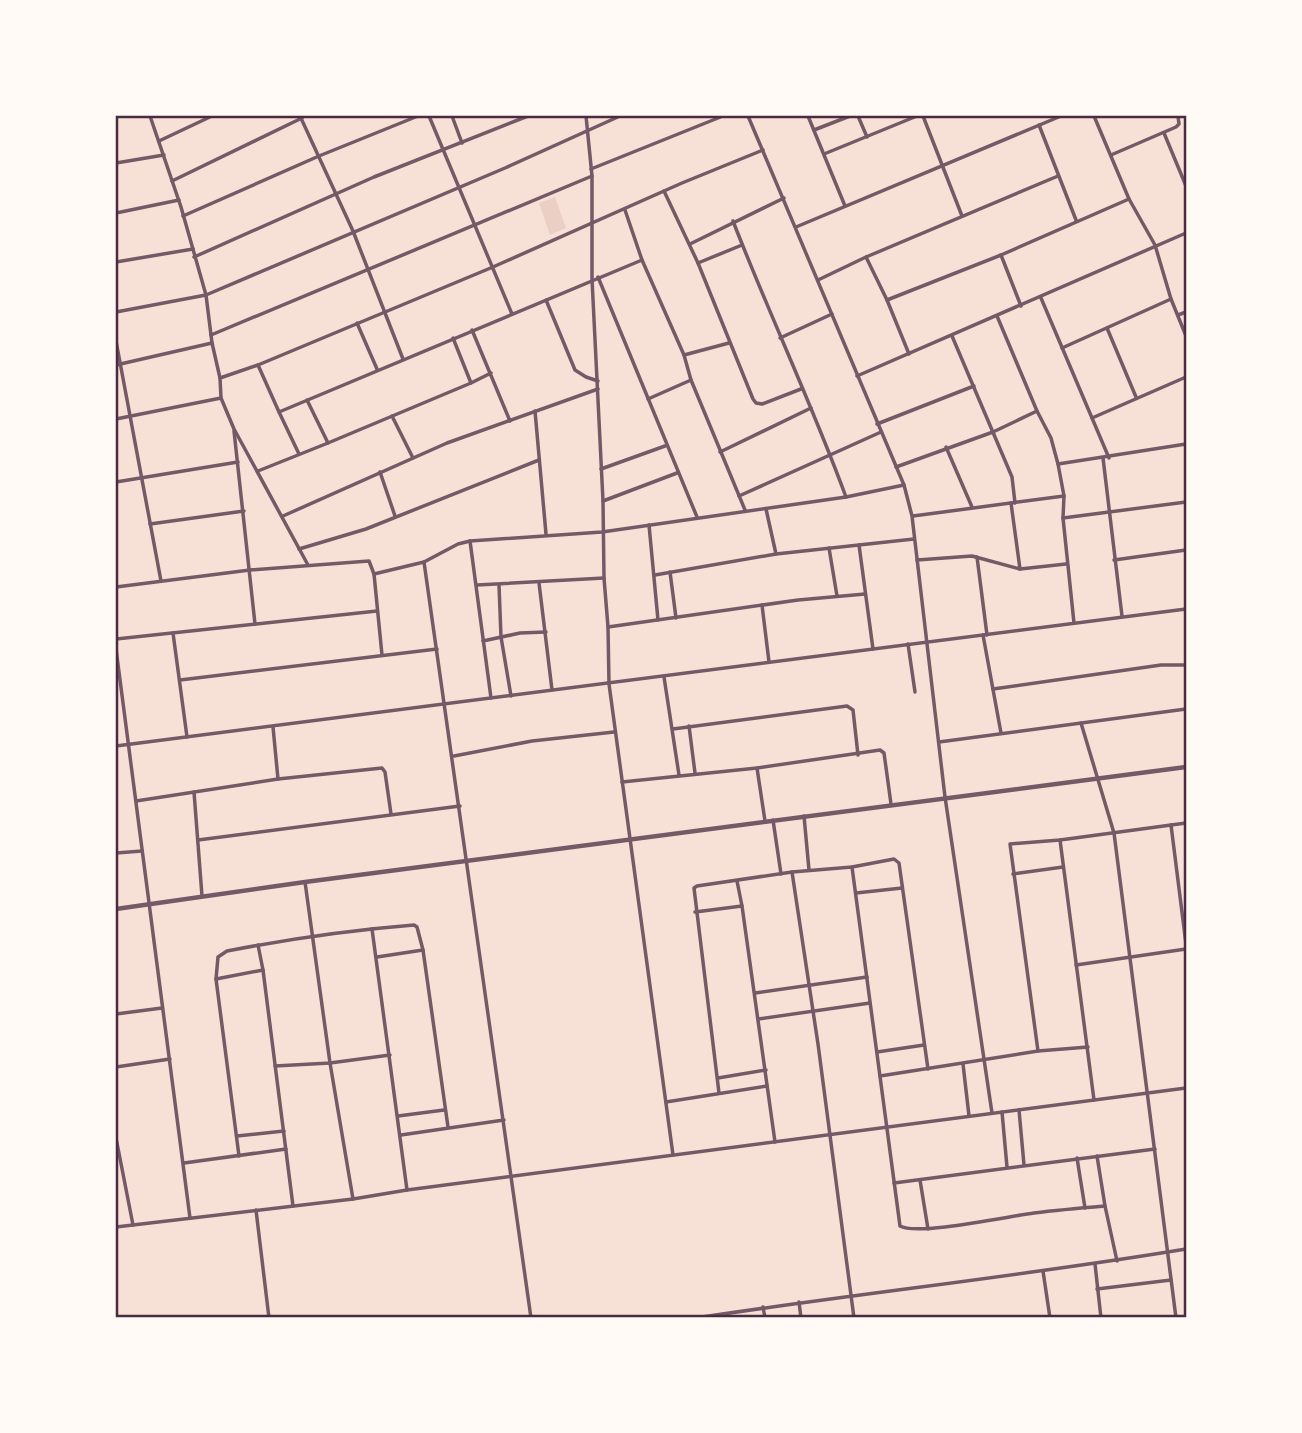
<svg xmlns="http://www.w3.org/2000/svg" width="1302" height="1433" font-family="Spectral,serif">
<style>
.green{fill:#ebcfc5}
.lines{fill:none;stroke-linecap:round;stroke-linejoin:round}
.minor{stroke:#755966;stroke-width:3.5}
.tertiary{stroke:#755966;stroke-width:4.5}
.neatline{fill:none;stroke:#4a2c40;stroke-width:2.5}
</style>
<rect width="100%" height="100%" fill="#f7e1d7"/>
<!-- green -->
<path class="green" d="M555,197L566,228L550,235L539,203Z"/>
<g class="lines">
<!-- minor -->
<g class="minor">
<path d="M150,116L181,207L206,295L212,343L220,378L221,398L234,429L308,565"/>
<path d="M300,116L353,231L403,359"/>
<path d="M429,116L512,314"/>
<path d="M452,116L462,143"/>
<path d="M586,116L592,176V279L603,501L604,578L608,627L609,684L673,1155"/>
<path d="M748,116L904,485L912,516L945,797L992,1113"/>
<path d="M808,116L845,206"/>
<path d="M858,116L867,137"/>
<path d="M923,116L962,216"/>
<path d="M1094,116L1129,199L1155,245L1171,299L1186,336"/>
<path d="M1039,125L1076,220"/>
<path d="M814,130L850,116"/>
<path d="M1164,133L1186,186"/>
<path d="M159,141L212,116"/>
<path d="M824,154L917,116"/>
<path d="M1111,155L1176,127L1179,124L1178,116"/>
<path d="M116,163L164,155"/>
<path d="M591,169L723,116"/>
<path d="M172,181L302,118"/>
<path d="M664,191L698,263L753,399L756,403L762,404L801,389"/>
<path d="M625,210L642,260L684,355L691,380L745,510"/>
<path d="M116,213L179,200"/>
<path d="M183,216L319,156L418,116"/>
<path d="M733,221C769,314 812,404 846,497"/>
<path d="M796,227L1061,116"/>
<path d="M690,244L784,198"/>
<path d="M1001,255L1021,306"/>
<path d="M194,257L374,177L528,116"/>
<path d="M866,257L887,300L909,354"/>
<path d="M116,262L193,249"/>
<path d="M698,263L742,245"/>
<path d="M598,277L697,517"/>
<path d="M818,280L866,257L1058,176"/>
<path d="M1041,298L1109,458"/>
<path d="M546,300L575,370L586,377L598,381"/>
<path d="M887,300L1001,255L1129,199"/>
<path d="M116,312L206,295L505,168L620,116"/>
<path d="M1178,315L1186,312"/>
<path d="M997,316L1037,411L1051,438L1058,464L1064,496L1063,518L1074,623"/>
<path d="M357,323L377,369"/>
<path d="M1107,328L1136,397"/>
<path d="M472,330L510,421"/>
<path d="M211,335L592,176"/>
<path d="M952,336L1012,477L1015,503"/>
<path d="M780,338L832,314"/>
<path d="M116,341L161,581"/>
<path d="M1062,348L1171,299"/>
<path d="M684,355L729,343"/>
<path d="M116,365L212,343"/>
<path d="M258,365L279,412L642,260"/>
<path d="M857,376L1186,233"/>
<path d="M220,378L258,365L493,267L682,183L763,150"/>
<path d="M471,383L491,373"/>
<path d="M648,399L691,380"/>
<path d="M307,400L328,443L471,383L453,338"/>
<path d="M535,411L546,534"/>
<path d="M279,412L299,454"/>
<path d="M392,416L413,458"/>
<path d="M1092,418L1186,377"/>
<path d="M116,419L221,398"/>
<path d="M877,424L974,386"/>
<path d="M234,431L255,624"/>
<path d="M946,447L972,507"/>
<path d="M720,452L811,408"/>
<path d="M1103,458L1122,616"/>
<path d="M1058,464L1186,444"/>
<path d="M896,467L993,432L1037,411"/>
<path d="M601,469L665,446"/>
<path d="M258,471L328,443"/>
<path d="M380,472L395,516"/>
<path d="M116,482L238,462"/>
<path d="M739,496L881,432"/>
<path d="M603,501L677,473"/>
<path d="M1011,503L1020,569"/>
<path d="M766,509L776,554"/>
<path d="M283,516L447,443L598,389"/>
<path d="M913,516L1064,496"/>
<path d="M1063,518L1186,502"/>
<path d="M150,524L244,511"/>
<path d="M649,525L658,620"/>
<path d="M470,541L491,698"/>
<path d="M859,545L873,649"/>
<path d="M829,548L837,596"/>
<path d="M299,549L366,529L539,460"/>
<path d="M977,557L987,635"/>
<path d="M917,560L972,556L1020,569L1066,564"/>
<path d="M1114,560L1186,550"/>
<path d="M424,562L531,1318"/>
<path d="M670,572L676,618"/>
<path d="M374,574L424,562L458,544L470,541L602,532L846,497L904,485"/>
<path d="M655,575L776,554L914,539"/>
<path d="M539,583L552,690"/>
<path d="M477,585L604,578"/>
<path d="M499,585L501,637L511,696"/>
<path d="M116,587L250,570L369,561L374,574L382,655"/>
<path d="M762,605L769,662"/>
<path d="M608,627L798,600L865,594"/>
<path d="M173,633L187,737"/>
<path d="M983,635L1001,733"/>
<path d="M116,639L377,611"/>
<path d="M483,641L520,633L546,632"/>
<path d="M908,644L915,692"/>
<path d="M116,649L190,1218"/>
<path d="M664,677L679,775"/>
<path d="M180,680L437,649"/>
<path d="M993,689L1161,665H1186"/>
<path d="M1081,723L1114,833L1176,1318"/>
<path d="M689,726L695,773"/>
<path d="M273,727L278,779"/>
<path d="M673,729L847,706L853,710L858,755"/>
<path d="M939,742L1186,709"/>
<path d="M116,746L1186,609"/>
<path d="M454,756L532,741L614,732"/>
<path d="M757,768L765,821"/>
<path d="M622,782L757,768L880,750L884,753L891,804"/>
<path d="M194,792L202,896"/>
<path d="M136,801L278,779L382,768L385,772L391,814"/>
<path d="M804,816L809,870"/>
<path d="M773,820L781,874"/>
<path d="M1171,825L1186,944"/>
<path d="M198,840L460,806"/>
<path d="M1060,840L1094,1100"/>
<path d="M116,853L142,851"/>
<path d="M852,867L900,1226C917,1236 1010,1216 1034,1213C1058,1210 1081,1208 1105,1206"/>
<path d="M792,872L818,1044L854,1318"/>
<path d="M1013,874L1063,867"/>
<path d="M737,881L742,906L775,1142"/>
<path d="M305,882L330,1063L353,1199"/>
<path d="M856,893L902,888"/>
<path d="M695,912L742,906"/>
<path d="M372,929L407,1190"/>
<path d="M258,945L263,970L293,1206"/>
<path d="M377,957L423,950"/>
<path d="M1076,965L1186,949"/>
<path d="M216,979L263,970"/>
<path d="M755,993L867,977"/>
<path d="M116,1014L162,1008"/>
<path d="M758,1019L870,1003"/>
<path d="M1038,1051L1010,844L1060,840L1186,823"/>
<path d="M877,1052L924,1045"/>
<path d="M963,1064L969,1116"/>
<path d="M275,1066L330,1063L390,1055"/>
<path d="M116,1067L170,1059"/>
<path d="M880,1076L1038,1051L1088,1047"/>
<path d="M718,1078L766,1070"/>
<path d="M719,1093L694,888L697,886L792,872L852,867L894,859L899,863L928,1069"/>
<path d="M666,1102L767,1086"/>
<path d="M1019,1110L1024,1165"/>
<path d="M1002,1112L1007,1167"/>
<path d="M398,1116L444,1110"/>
<path d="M401,1135L504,1120"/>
<path d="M237,1136L284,1131"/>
<path d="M116,1138L133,1225"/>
<path d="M239,1156L216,979L218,957L227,951C289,939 351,930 414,925L417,927L423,950L448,1127"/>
<path d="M1097,1156L1105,1206L1117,1261"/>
<path d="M1077,1158L1085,1208"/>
<path d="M184,1163L286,1149"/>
<path d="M920,1180L928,1229"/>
<path d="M894,1183L1155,1149"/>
<path d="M256,1210L269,1318"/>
<path d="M116,1227L353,1199L407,1190L1186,1088"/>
<path d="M1095,1264L1101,1318"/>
<path d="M1043,1271L1050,1318"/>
<path d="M1097,1289L1171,1280"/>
<path d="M799,1302L801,1318"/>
<path d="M763,1307L765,1318"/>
<path d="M696,1318C860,1293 1024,1276 1186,1249"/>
</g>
<!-- tertiary -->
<path class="tertiary" d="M116,909L305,882L1186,767"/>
</g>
<!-- border -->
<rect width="1302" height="1433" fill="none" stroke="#fffaf5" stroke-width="234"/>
<rect x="117" y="117" width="1068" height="1199" class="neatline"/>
</svg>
